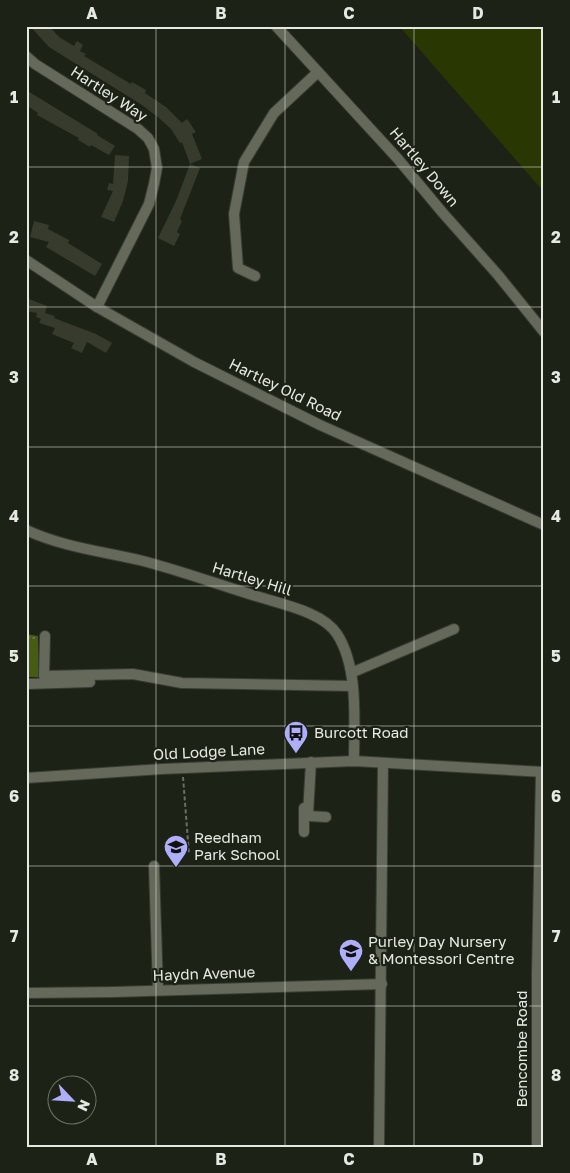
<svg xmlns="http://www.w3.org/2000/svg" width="570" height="1173" font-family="'Golos Text',sans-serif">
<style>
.green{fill:#293803}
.forest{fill:#465b14}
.building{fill:#363b2e}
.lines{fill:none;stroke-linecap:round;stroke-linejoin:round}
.minor-casing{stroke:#393c34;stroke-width:12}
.path{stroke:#6b6f65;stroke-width:2;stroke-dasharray:4 2.5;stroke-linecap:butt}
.minor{stroke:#64695b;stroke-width:10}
.grid{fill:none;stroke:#e6e9e1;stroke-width:1;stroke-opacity:0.55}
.labels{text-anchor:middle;stroke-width:4.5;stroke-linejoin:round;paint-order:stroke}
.street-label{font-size:15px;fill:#e6e9e1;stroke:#1d2216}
.poi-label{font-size:15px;fill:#e6e9e1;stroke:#1d2216;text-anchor:start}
.neatline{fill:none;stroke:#e6e9e1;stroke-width:2}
.grid-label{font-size:16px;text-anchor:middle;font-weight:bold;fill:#e6e9e1}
</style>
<rect width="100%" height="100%" fill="#1d2216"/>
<!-- green -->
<path class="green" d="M399,26H544V192Z"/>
<!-- forest -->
<path class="forest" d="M26,634L38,636L39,677H26Z"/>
<!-- building -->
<g class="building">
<path d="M30,26H49L59,37L74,46L77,41L83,45L80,51L86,54L84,56L131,84L132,82L146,90L145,93L166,107L182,123L187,119L196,132L192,134L202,159L190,164L182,142L180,143L171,129L159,118L142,105L49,47Z"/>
<path d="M26,90L98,134L97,135L115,146L109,155L91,145L90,147L78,140L79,138L37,115L38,113L26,105Z"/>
<path d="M115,155L129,156L128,181L123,201L114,222L101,217L113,191L107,190L109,183L113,184Z"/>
<path d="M190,164L200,168L180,219L182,221L177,232L180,234L174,246L158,238L176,201Z"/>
<path d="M34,221L49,225L48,229L69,240L68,243L102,264L95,276L46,247L49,242L30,237Z"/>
<path d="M26,298L47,306L45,313L55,316L54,318L96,334L112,343L106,353L87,342L82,353L71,348L74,343L52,334L55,328L39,323L41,319L36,317L37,313L26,311Z"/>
</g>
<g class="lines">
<defs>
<g id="minor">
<path d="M276,26L398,159L442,212L498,275L544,332"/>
<path d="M26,56L35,64L138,129L148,138L154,149L157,168L154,184L149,204L97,307"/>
<path d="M26,260L97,307L194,362L320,425L544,525"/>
<path d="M255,276L238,268L234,214L244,162L274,113L318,72"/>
<path d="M26,530C65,548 107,552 147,562C184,572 220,585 256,596C281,604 323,612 337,634C359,668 354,722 354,761"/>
<path d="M45,636L44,676L133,674L182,683L352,686"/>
<path d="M351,673L454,629"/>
<path d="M26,684L90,682"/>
<path d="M311,762L308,814L309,816L326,817"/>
<path d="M26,778L162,769L354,761L544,772"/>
<path d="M304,808V832"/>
<path d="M154,866L158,990"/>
<path d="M26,993L114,992L382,984"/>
<path d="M379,1147L383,763"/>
<path d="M537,1147V972L541,772"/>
</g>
</defs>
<!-- minor casing -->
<use href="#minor" class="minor-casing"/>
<!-- path -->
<g class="path">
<path d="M26,637L35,638"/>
<path d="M183,777L189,854"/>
</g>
<!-- minor -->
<use href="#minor" class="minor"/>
</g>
<!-- grid -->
<path class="grid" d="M156,26V1147M285,26V1147M414,26V1147M26,167H544M26,307H544M26,447H544M26,586H544M26,726H544M26,866H544M26,1006H544"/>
<!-- icons -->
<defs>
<symbol id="bus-pin" viewBox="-11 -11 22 30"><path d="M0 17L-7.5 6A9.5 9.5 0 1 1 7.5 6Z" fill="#afaefa" stroke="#1d2216"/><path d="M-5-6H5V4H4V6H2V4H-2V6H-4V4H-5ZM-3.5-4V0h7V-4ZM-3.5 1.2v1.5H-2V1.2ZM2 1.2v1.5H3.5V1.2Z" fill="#111"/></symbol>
<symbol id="school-pin" viewBox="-11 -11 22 30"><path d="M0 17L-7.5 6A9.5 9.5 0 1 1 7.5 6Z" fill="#afaefa" stroke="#1d2216"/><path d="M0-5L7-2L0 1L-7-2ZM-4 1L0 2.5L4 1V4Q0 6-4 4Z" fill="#111"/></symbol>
</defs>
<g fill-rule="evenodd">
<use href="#bus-pin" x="282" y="719" width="28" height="38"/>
<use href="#school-pin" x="162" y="833" width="28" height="38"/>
<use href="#school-pin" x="337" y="937" width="28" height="38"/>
</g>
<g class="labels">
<!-- street labels -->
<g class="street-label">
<text transform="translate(109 94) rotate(33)" y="5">Hartley Way</text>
<text transform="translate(424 167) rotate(50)" y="5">Hartley Down</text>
<text transform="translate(285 390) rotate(26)" y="5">Hartley Old Road</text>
<text transform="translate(252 579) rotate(17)" y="5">Hartley Hill</text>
<text transform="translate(209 752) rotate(-3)" y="5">Old Lodge Lane</text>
<text transform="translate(204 974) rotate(-2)" y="5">Haydn Avenue</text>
<text transform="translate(522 1049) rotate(-90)" y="5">Bencombe Road</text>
</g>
<!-- poi labels -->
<g class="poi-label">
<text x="314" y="738">Burcott Road</text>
<text x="194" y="843">Reedham<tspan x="194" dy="17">Park School</tspan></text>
<text x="368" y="947">Purley Day Nursery<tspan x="368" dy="17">&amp; Montessori Centre</tspan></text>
</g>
</g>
<!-- border -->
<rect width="570" height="1173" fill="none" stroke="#1d2216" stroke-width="55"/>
<!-- north arrow -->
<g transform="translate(72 1100) rotate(115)"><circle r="24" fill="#1d2216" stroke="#6d7267"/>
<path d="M0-4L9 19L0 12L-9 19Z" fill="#afaefa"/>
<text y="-8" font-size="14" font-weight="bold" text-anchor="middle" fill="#e6e9e1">N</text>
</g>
<rect x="28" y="28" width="514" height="1118" class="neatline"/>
<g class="grid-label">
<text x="92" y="19">A</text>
<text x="221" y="19">B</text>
<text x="349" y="19">C</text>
<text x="478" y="19">D</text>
<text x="14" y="103">1</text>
<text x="556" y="103">1</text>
<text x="14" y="243">2</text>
<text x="556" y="243">2</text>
<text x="14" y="383">3</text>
<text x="556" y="383">3</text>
<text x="14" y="522">4</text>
<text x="556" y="522">4</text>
<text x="14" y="662">5</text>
<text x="556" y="662">5</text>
<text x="14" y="802">6</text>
<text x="556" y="802">6</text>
<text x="14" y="942">7</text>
<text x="556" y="942">7</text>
<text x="14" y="1081">8</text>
<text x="556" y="1081">8</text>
<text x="92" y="1165">A</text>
<text x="221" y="1165">B</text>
<text x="349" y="1165">C</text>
<text x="478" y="1165">D</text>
</g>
</svg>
